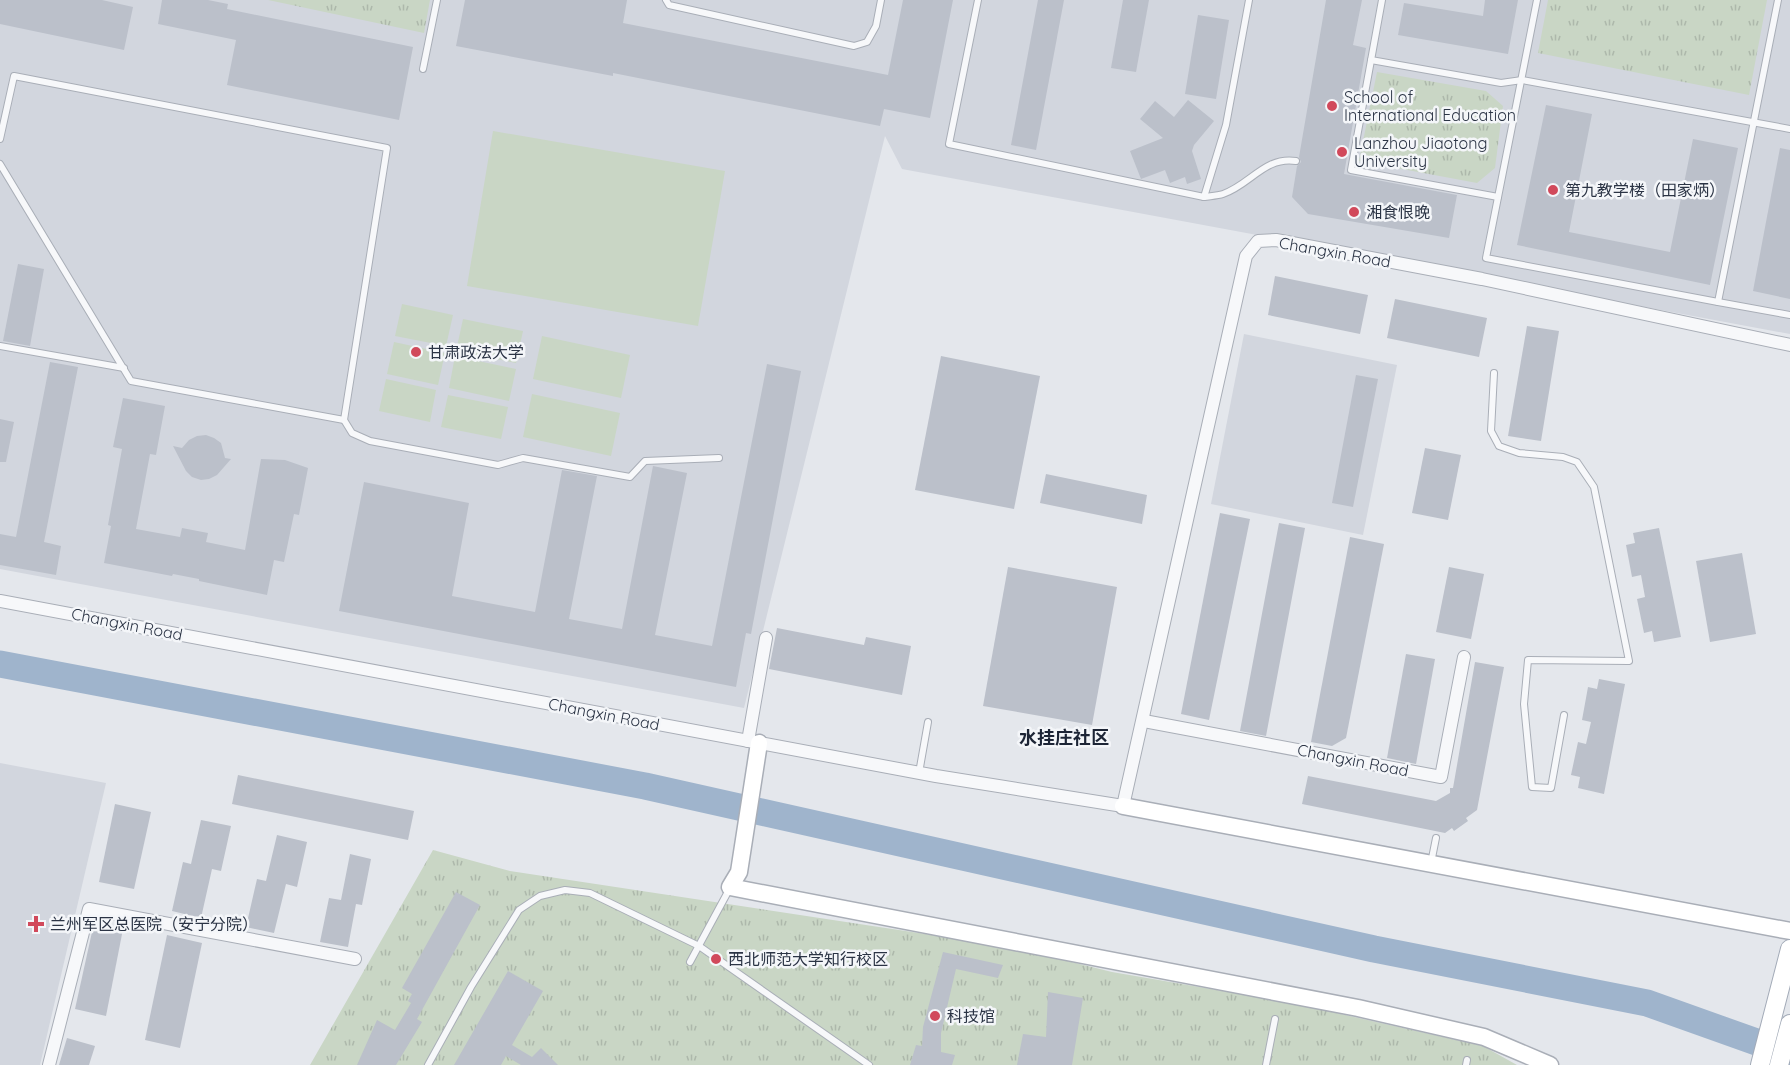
<svg xmlns="http://www.w3.org/2000/svg" width="1790" height="1065" font-family="Quicksand,'Noto Sans SC',sans-serif">
<style>
.built{fill:#d2d6de}
.park{fill:url(#park-tufts)}
.pitch{fill:#c9d6c5}
.lines{fill:none;stroke-linecap:round;stroke-linejoin:round}
.river{stroke:#9fb4cc;stroke-width:27}
.building{fill:#bbc0ca}
.lane-casing{stroke:#a9aeb7;stroke-width:8}
.street-casing{stroke:#a9aeb7;stroke-width:14}
.secondary-casing{stroke:#a9aeb7;stroke-width:19}
.primary-casing{stroke:#a3abb8;stroke-width:20}
.lane{stroke:#f7f8fa;stroke-width:6}
.street{stroke:#f7f8fa;stroke-width:12}
.secondary{stroke:#fff;stroke-width:16}
.primary{stroke:#fff;stroke-width:18}
.poi-dot{fill:#d1495b;stroke:#f4f6f9;stroke-width:2}
.labels{text-anchor:middle;stroke-width:5;stroke-linejoin:round;paint-order:stroke}
.poi-label{font-size:16px;fill:#2b3445;stroke:#f4f6f9;text-anchor:start}
.street-label{font-size:16px;fill:#2b3445;stroke:#f4f6f9}
.neighbourhood-label{font-size:18px;font-weight:bold;fill:#1d2536;stroke:#f4f6f9}
</style>
<defs>
<pattern id="park-tufts" width="24" height="20" patternUnits="userSpaceOnUse" patternTransform="scale(1.5)"><rect width="24" height="20" fill="#c9d6c5"/><path d="M3 7l-1-3M5 7V3M7 7l1-3M15 17l-1-3M17 17v-4M19 17l1-3" fill="none" stroke="#adb8ab"/></pattern>
</defs>
<rect width="100%" height="100%" fill="#e4e7ec"/>
<!-- built -->
<g class="built">
<path d="M0,0H1790V334L902,169L885,136L744,708L0,569Z"/>
<path d="M1244,334L1397,365L1363,535L1211,504Z"/>
<path d="M0,763L106,783L40,1065H0Z"/>
</g>
<!-- park -->
<g class="park">
<path d="M268,0H430L424,33Z"/>
<path d="M1548,0H1767L1749,95L1538,53Z"/>
<path d="M1377,72L1486,91L1503,106L1495,168L1477,183L1359,161Z"/>
<path d="M433,850L510,871L1011,947L1112,972L1292,1003L1483,1046L1517,1065H310Z"/>
</g>
<!-- pitch -->
<g class="pitch">
<path d="M493,131L725,171L698,326L467,286Z"/>
<path d="M402,304L453,315L446,346L395,336Z"/>
<path d="M463,319L523,331L516,363L456,351Z"/>
<path d="M542,336L630,355L621,398L533,379Z"/>
<path d="M394,342L445,353L438,385L387,374Z"/>
<path d="M455,356L516,369L509,401L449,388Z"/>
<path d="M386,379L436,390L430,422L379,411Z"/>
<path d="M532,394L620,413L611,456L523,437Z"/>
<path d="M448,395L508,407L501,439L441,427Z"/>
</g>
<g class="lines">
<!-- river -->
<path class="river" d="M0,664L645,786L1374,949L1647,1003L1790,1054"/>
</g>
<!-- building -->
<g class="building">
<path d="M0,0H102L133,7L124,50L0,24Z"/>
<path d="M162,0H208L228,4L227,9L413,47L399,120L227,85L236,40L158,24Z"/>
<path d="M465,0H627L623,23L888,75L903,0H953L930,118L884,109L880,126L613,73V76L456,46Z"/>
<path d="M1038,0H1064L1036,150L1011,145Z"/>
<path d="M1123,0H1149L1136,72L1111,68Z"/>
<path d="M1326,0H1362L1353,45L1366,48L1344,174L1457,195L1449,238L1308,214L1292,197L1297,166L1301,162L1299,157Z"/>
<path d="M1485,0H1518L1508,54L1398,35L1404,3L1483,16Z"/>
<path d="M1198,15L1229,20L1216,99L1185,94Z"/>
<path d="M1188,100L1214,121L1194,145L1192,151L1201,179L1187,184L1185,177L1170,183L1165,170L1141,179L1130,151L1163,138L1140,119L1155,101L1174,117Z"/>
<path d="M1546,105L1592,114L1569,232L1670,252L1693,139L1738,148L1710,285L1517,245Z"/>
<path d="M1780,148L1790,150V299L1753,291Z"/>
<path d="M18,264L44,269L30,346L3,341Z"/>
<path d="M1275,276L1368,295L1360,334L1268,315Z"/>
<path d="M1395,299L1487,318L1479,357L1387,338Z"/>
<path d="M1527,326L1559,331L1541,441L1508,436Z"/>
<path d="M941,356L1040,376L1014,509L915,490Z"/>
<path d="M50,362L78,367L44,542L61,546L56,575L0,565V534L16,537Z"/>
<path d="M767,364L801,371L751,634L746,633L736,687L339,611L364,482L469,503L452,596L535,612L562,470L597,476L569,619L622,629L653,466L687,473L655,635L712,646Z"/>
<path d="M1356,375L1378,379L1353,507L1332,503Z"/>
<path d="M123,398L165,406L156,455L150,454L136,529L180,537L182,528L208,533L206,542L245,550L261,459L285,460L308,468L299,515L294,514L284,562L274,560L267,595L199,581V579L173,574L172,576L104,563L111,526L108,525L122,449L113,447Z"/>
<path d="M0,419L14,422L6,462H0Z"/>
<path d="M206,435L214,438L221,443L225,458L231,459L217,475L209,479L201,480L192,477L186,471L173,446L182,448L189,440L197,436Z"/>
<path d="M1425,448L1461,455L1448,520L1412,513Z"/>
<path d="M1046,474L1147,495L1142,524L1040,503Z"/>
<path d="M1220,513L1250,519L1209,720L1181,714Z"/>
<path d="M1279,523L1305,528L1266,736L1240,731Z"/>
<path d="M1659,528L1681,637L1654,642L1652,631L1644,633L1637,599L1645,597L1641,575L1632,577L1626,545L1635,543L1633,533Z"/>
<path d="M1350,537L1384,544L1346,738L1332,746L1311,742Z"/>
<path d="M1742,553L1756,634L1710,642L1696,561Z"/>
<path d="M1008,567L1117,587L1092,725L983,706Z"/>
<path d="M1449,567L1484,574L1471,639L1436,632Z"/>
<path d="M777,628L864,645L866,637L911,646L902,695L769,669Z"/>
<path d="M1406,654L1435,659L1416,764L1387,758Z"/>
<path d="M1475,662L1504,667L1477,810L1466,818L1468,821L1454,831L1452,828L1445,833L1302,804L1308,776L1436,801L1450,793V788H1453Z"/>
<path d="M1599,679L1625,684L1604,794L1578,788L1580,777L1571,775L1578,742L1586,744L1591,722L1582,720L1588,687L1597,689Z"/>
<path d="M238,775L414,811L408,840L232,804Z"/>
<path d="M115,804L151,812L134,889L99,882Z"/>
<path d="M201,820L231,826L221,871L212,869L201,918L172,911L183,862L191,864Z"/>
<path d="M277,835L307,842L297,887L286,884L274,933L246,927L257,879L266,881Z"/>
<path d="M350,854L371,859L362,905L356,904L348,947L320,942L329,898L341,900Z"/>
<path d="M456,892L480,905L417,1019L422,1022L396,1065H357L377,1020L395,1030L411,1003L408,1001L412,994L402,988Z"/>
<path d="M94,923L123,929L106,1016L75,1009Z"/>
<path d="M167,935L202,943L180,1048L145,1040Z"/>
<path d="M943,952L1003,965L998,978L956,969L941,1033V1052L955,1055L952,1065H910L916,1045L922,1046L923,1027Z"/>
<path d="M508,971L543,991L512,1045L532,1057L541,1048L558,1065H521L506,1056L501,1065H454Z"/>
<path d="M1048,992L1083,998L1072,1065H1017L1023,1034L1046,1037Z"/>
<path d="M67,1038L95,1046L89,1065H59Z"/>
</g>
<g class="lines">
<defs>
<g id="lane">
<path d="M666,0L669,5L854,46L867,42L876,26L881,0"/>
<path d="M978,0L949,144L1204,197L1226,125L1249,0"/>
<path d="M1382,0L1351,170L1498,197"/>
<path d="M1537,0L1486,258L1718,302L1778,0"/>
<path d="M1371,60L1501,83L1522,80L1790,129"/>
<path d="M423,69L437,0"/>
<path d="M0,139L14,76L387,148L344,420L131,381L0,164"/>
<path d="M1204,197C1210,196 1217,196 1223,194C1250,185 1265,156 1296,161"/>
<path d="M1718,302L1790,315"/>
<path d="M0,346L124,368"/>
<path d="M1494,373L1491,431L1499,446L1519,453L1563,457L1577,462L1594,487L1629,661L1528,660L1524,704L1532,787L1551,788L1564,715"/>
<path d="M344,420L352,433L370,441L498,465L523,458L630,477L645,461L719,458"/>
<path d="M919,773L928,722"/>
<path d="M1431,863L1436,838"/>
<path d="M690,962L730,888"/>
<path d="M428,1065L471,987L519,910L540,896L565,890L590,893L699,946L869,1065"/>
<path d="M1266,1065L1275,1019"/>
<path d="M1466,1065L1467,1060"/>
</g>
<g id="street">
<path d="M0,601L936,776L1123,806L1246,256L1258,241L1276,240L1482,279L1790,345"/>
<path d="M1144,721L1441,777L1464,657"/>
<path d="M748,741L766,638"/>
<path d="M49,1065L89,909L355,959"/>
</g>
<g id="secondary">
<path d="M759,743L739,872L730,887L1358,1008L1484,1037L1550,1065"/>
<path d="M1123,806L1790,931"/>
</g>
<g id="primary">
<path d="M1760,1065L1790,949"/>
<path d="M1779,1065L1790,1024"/>
</g>
</defs>
<!-- lane casing -->
<use href="#lane" class="lane-casing"/>
<!-- street casing -->
<use href="#street" class="street-casing"/>
<!-- secondary casing -->
<use href="#secondary" class="secondary-casing"/>
<!-- primary casing -->
<use href="#primary" class="primary-casing"/>
<!-- lane -->
<use href="#lane" class="lane"/>
<!-- street -->
<use href="#street" class="street"/>
<!-- secondary -->
<use href="#secondary" class="secondary"/>
<!-- primary -->
<use href="#primary" class="primary"/>
</g>
<!-- markers -->
<g class="poi-dot">
<circle cx="1332" cy="106" r="6"/>
<circle cx="1342" cy="152" r="6"/>
<circle cx="1553" cy="190" r="6"/>
<circle cx="1354" cy="212" r="6"/>
<circle cx="416" cy="352" r="6"/>
<path d="M33 915h6v6h6v6h-6v6h-6v-6h-6v-6h6z"/>
<circle cx="716" cy="959" r="6"/>
<circle cx="935" cy="1016" r="6"/>
</g>
<g class="labels">
<!-- poi labels -->
<g class="poi-label">
<text x="1344" y="103">School of<tspan x="1344" dy="18">International Education</tspan></text>
<text x="1354" y="149">Lanzhou Jiaotong<tspan x="1354" dy="18">University</tspan></text>
<text x="1565" y="196">第九教学楼（田家炳）</text>
<text x="1366" y="218">湘食恨晚</text>
<text x="428" y="358">甘肃政法大学</text>
<text x="50" y="930">兰州军区总医院（安宁分院）</text>
<text x="728" y="965">西北师范大学知行校区</text>
<text x="947" y="1022">科技馆</text>
</g>
<!-- street labels -->
<g class="street-label">
<text transform="translate(1335 252) rotate(10)" y="6">Changxin Road</text>
<text transform="translate(127 624) rotate(11)" y="6">Changxin Road</text>
<text transform="translate(604 714) rotate(11)" y="6">Changxin Road</text>
<text transform="translate(1353 760) rotate(11)" y="6">Changxin Road</text>
</g>
<!-- neighbourhood labels -->
<g class="neighbourhood-label">
<text x="1064" y="744">水挂庄社区</text>
</g>
</g>
</svg>
